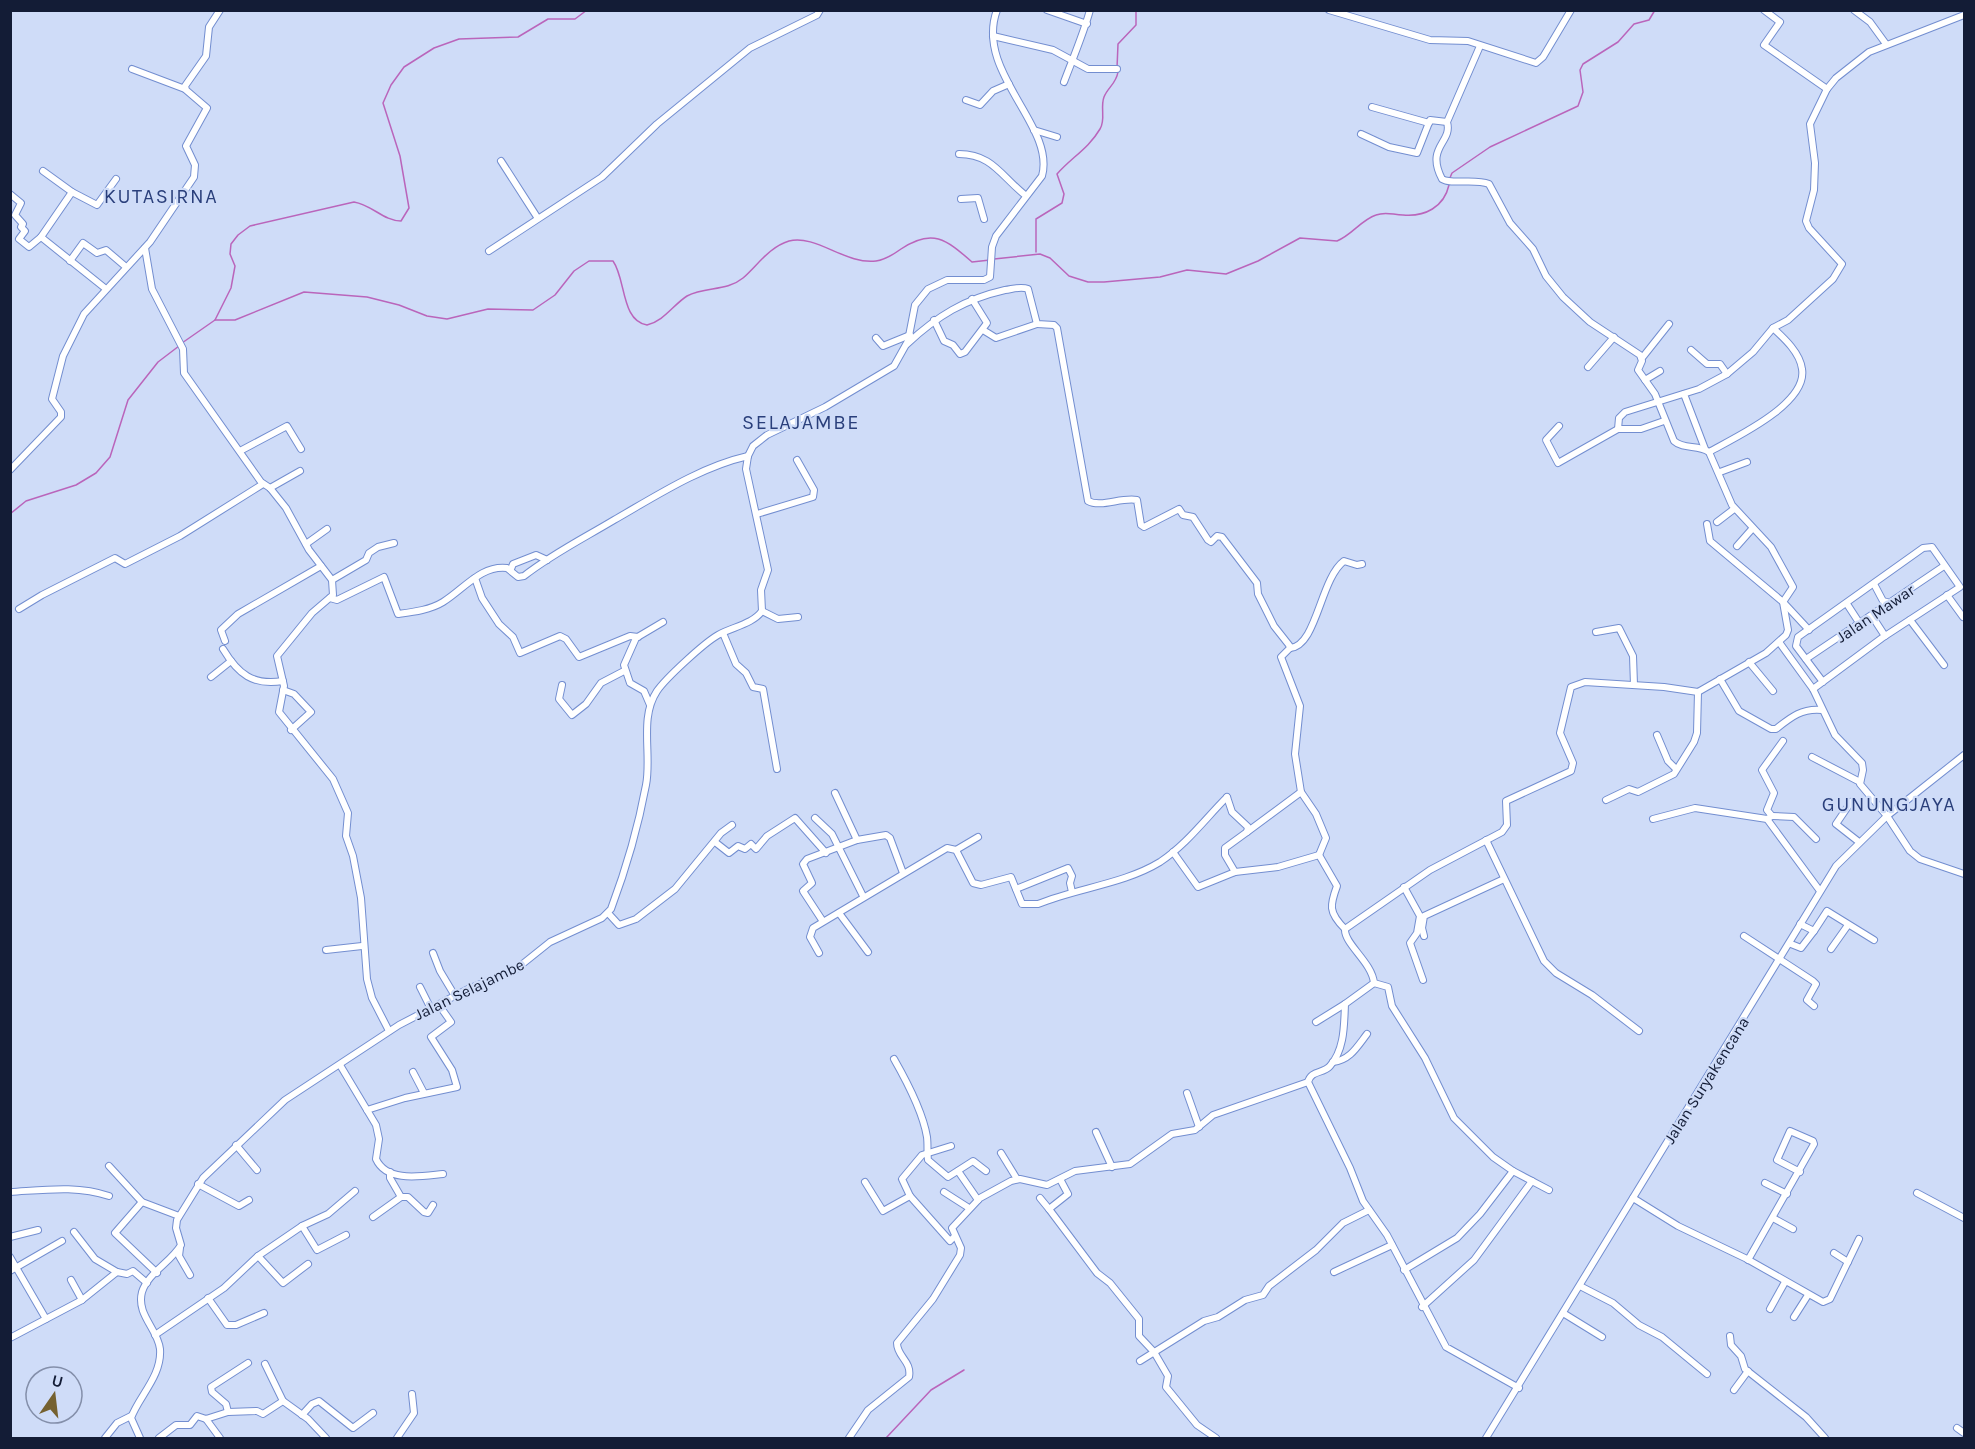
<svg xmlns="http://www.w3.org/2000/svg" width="1975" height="1449" font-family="Karla,sans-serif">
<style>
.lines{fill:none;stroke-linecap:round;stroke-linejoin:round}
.stream{stroke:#ba65bb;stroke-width:1.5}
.minor-casing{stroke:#738ed0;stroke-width:8}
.minor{stroke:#fff;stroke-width:6}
.labels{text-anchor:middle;stroke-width:4.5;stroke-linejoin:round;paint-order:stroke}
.street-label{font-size:16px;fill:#131c36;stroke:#cfdcf8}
.quarter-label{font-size:20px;letter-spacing:1.5px;fill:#2a3f7b;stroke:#cfdcf8}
</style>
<rect width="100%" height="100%" fill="#cfdcf8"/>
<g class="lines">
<!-- stream -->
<g class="stream">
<path d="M1117,68L1118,44L1136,25V10"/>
<path d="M1449,180L1452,173L1490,147L1578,106L1583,92L1580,70L1583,64L1618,42L1634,24L1649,20L1655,10"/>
<path d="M1036,252V219L1062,203L1064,194L1057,174C1071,158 1089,148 1100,129C1106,120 1100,107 1104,97C1108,87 1116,84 1118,72"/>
<path d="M994,259L1040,254L1050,258L1069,276L1088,282H1104L1160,277L1187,270L1226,274L1258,261L1300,238L1337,241C1352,235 1361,220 1376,215C1386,211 1393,215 1403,215C1425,217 1444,207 1449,185"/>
<path d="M215,320H235L304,292L367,297L399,305L427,316L447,319L488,309L533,310L555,295L574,271L589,261H613C626,279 621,321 647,325C664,321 673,305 687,296C706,286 726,292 743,278C757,266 769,247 789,241C816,234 846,265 876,261C885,260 894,254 901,249C932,228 946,239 972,262L990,260"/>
<path d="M182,343L215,320L231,288L235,266L230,254L231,244L238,235L250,226L354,202C372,205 384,221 401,221L409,208L400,156L383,103L391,85L404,67L434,48L459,39L518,37L548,19H575L587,10"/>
<path d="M10,514L26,501L76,485L96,473L110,457L128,400L158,362L179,346"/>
<path d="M886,1438L931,1390L964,1370"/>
</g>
<defs>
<g id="minor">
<path d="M1047,10L1087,24"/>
<path d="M1329,10L1430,40L1468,41L1536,63L1543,57L1571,10"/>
<path d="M1764,10L1780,22L1764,45L1827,89"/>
<path d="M1854,10L1870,22L1886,44"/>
<path d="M993,36L1053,50L1088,69H1117"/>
<path d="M1480,46L1447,122C1453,143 1425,146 1442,179C1452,185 1474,178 1489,184L1510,223L1533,249L1546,276L1563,297L1590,322L1640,355L1642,361L1638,370L1655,394L1674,441C1684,450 1698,444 1709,452L1732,505L1771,547L1793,587L1783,602L1788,630L1786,635L1766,653L1698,692L1664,687L1585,682L1571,687L1560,733L1573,763L1571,771L1506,801L1507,825L1502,832L1430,870L1345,929C1344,944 1372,962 1374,983L1345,1004C1344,1024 1345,1049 1330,1066C1323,1074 1311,1070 1308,1082L1350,1168L1363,1201L1387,1235L1446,1347L1519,1388"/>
<path d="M132,69L185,89"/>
<path d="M1064,82C1073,58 1083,35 1090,10"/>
<path d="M966,100L980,105L993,91L1009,84"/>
<path d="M1372,107L1429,123"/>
<path d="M1034,130L1057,137"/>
<path d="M1361,134L1389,147L1417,153L1430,120L1447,122"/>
<path d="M959,154C992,154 1001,176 1025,195"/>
<path d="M501,161L537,217"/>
<path d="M43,171L72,192"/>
<path d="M10,194L21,203L15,215L23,224L21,227L25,231L19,239L29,247L41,237"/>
<path d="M961,199L978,198L984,219"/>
<path d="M145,248L152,289L183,349L184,373L261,482L270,488L286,508L309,550L332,580L333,595L312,613L277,656L284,686L279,712L333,779L348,813L346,836L353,856L361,898L367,979L372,998L389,1031"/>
<path d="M489,251L602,177L657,124L750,48L817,15L820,10"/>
<path d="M70,261L83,243L97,253L106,250L126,267"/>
<path d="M106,289L41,237L72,192L97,205L116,179"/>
<path d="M934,320L944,341L953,345L960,354L965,352L987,323L972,299"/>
<path d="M983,330L996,338L1037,324"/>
<path d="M876,338L883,346L910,335"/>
<path d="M907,344C937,316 965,299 1005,290C1013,289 1021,286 1028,289L1037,324L1054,325L1057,328L1088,501C1101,508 1121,497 1137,500L1141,525L1144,527L1179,509L1183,515L1193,517L1208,540L1211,542L1217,536L1222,537L1257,583L1258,594L1274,626L1289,645L1290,648L1281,657L1300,706L1295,754L1301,792L1316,814L1326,838L1319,855"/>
<path d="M1691,350L1707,364H1720L1727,374"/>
<path d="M1642,358L1669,324"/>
<path d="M1588,367L1614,337"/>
<path d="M1645,380L1660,371"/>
<path d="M1684,394L1705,449"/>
<path d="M1559,426L1546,440L1558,463L1618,429H1641L1664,421"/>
<path d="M1618,429L1619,418L1625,412L1699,389L1727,374L1753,352L1773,328L1788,320L1833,279L1842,264L1809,228L1806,221L1814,190L1815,163L1810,124L1827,89L1836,78L1869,52L1964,15"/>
<path d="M240,451L287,426L301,449"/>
<path d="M1709,452C1734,438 1808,404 1802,369C1800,353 1785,339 1773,328"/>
<path d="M10,470L61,417V412L52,399L63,356L84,314L150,242L194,177L195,165L186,146L207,108L186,90L185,86L206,56L209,27L220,10"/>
<path d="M1720,472L1747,462"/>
<path d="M270,488L300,471"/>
<path d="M757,514L813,497L814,490L797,460"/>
<path d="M1717,522L1734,509"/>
<path d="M1707,524L1710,541L1783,602L1809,630"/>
<path d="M306,544L327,529"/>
<path d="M1737,546L1752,529"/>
<path d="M511,569L513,564L536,555L547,560"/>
<path d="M475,578L482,598L499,624L513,637L520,653L560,636L566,639L579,657L630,636L638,637"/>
<path d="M332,580L366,560L369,553L378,547L394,543"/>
<path d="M1874,584L1883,601L1890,603"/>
<path d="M1947,595L1963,617"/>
<path d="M330,598L337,600L384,577L398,614C413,612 430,610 443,602C464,589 481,565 507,568L518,577L524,576C552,554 584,538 614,520C656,496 700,467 748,456"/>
<path d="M1847,604L1860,624"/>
<path d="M19,609L42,595L115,558L125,564L180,536L263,484"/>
<path d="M762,611L778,619L798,617"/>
<path d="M1872,616L1885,636"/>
<path d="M1910,620L1944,665"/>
<path d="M1596,632L1619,628L1633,656L1634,685"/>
<path d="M723,633L736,664L746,673L753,687L763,689L777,769"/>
<path d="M225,641L221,630L238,614L321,566"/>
<path d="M1779,642L1813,689L1835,735L1862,763L1863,770L1860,784L1887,816L1910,851L1920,859L1964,874"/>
<path d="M1290,648C1317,646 1320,579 1344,561L1357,565L1362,564"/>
<path d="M223,649C238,674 253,686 283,681"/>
<path d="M1806,659L1944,566"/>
<path d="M1749,662L1773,691"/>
<path d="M211,677L231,661"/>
<path d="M1720,679L1739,711L1771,729H1776C1791,717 1802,708 1822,710"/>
<path d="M562,685L559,699L572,715L586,704L601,683L624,671"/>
<path d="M1813,689L1882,638L1960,587L1932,547L1923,548L1798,637L1796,646L1823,682"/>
<path d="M283,690L294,694L311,712L291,730"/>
<path d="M650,705L644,691L630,683L624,665L636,638L663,622"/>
<path d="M1657,735L1668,761L1676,769"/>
<path d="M1812,757L1860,782"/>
<path d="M835,793L857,840"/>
<path d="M1227,797L1232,812L1248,827L1247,832L1225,848V855L1235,872"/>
<path d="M1606,800L1629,789L1638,792L1674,774L1694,742L1697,733L1698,692"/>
<path d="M1851,802L1836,824L1859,842"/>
<path d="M1772,816L1794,817L1816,839"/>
<path d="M815,818L832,834L863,896"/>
<path d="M1653,819L1695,808L1767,819L1820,891"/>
<path d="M1767,819L1772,816L1767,810L1774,793L1762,770L1783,741"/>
<path d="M1247,832L1301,792"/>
<path d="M1486,840L1544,961L1556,973L1592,995L1639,1031"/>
<path d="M715,842L729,853L738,846L745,849L751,844L756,849L767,836L795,818L826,853"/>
<path d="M956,850L978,837"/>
<path d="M1173,852L1198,887L1235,872L1278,867L1319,855"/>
<path d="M1319,855L1337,886C1330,905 1328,912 1345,929"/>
<path d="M1404,887L1420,916L1417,933L1410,943L1423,980"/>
<path d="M1016,889L1068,868L1072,876L1070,883L1072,892"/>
<path d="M608,913L619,925L636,919L675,889L721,833L732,825"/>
<path d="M839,913L868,952"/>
<path d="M822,920L803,891L812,883L803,864L807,859L857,840L886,835L890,838L903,873"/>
<path d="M1800,924L1814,931L1827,911L1874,940"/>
<path d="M1424,936L1422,928L1424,916L1504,879"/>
<path d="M1744,936L1813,981L1816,984L1807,1000L1814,1006"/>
<path d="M1791,944L1801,948L1814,931"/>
<path d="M1831,949L1848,925"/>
<path d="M326,950L362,946"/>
<path d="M433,953L440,971L455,996"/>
<path d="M819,953L810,937L813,928L947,848L956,850L973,883L981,885L1011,877L1022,904H1038C1077,888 1124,884 1160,862C1187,844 1205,819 1227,797"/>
<path d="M1374,983L1388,987L1392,1006L1425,1058L1454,1118L1493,1157L1513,1171"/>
<path d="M420,987L431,1009"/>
<path d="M1316,1022L1345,1004"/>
<path d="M894,1059C906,1080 923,1113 927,1137C928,1145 927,1153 928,1160L948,1177L973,1161L986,1171"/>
<path d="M1333,1062C1350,1060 1357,1047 1367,1034"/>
<path d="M340,1065L376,1125L379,1139L376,1159C387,1183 422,1176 443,1174"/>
<path d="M413,1072L424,1093"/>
<path d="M1187,1093L1199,1127"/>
<path d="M367,1110L405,1098L457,1087L452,1070L431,1037L451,1022L439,1005"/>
<path d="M1096,1132L1112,1167"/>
<path d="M236,1145L257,1170"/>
<path d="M1001,1153L1017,1179"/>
<path d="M109,1166L142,1202L179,1216"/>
<path d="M958,1171L978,1200"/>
<path d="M1060,1179L1068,1194L1049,1209L1097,1273L1110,1283L1139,1319V1336L1154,1352L1168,1376L1166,1387L1197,1425L1216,1438"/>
<path d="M865,1182L883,1211L910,1196L950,1241L954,1237"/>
<path d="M1765,1183L1787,1194"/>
<path d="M198,1184L239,1206L249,1200"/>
<path d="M10,1192C44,1190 77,1185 109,1196"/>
<path d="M944,1192L969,1208"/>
<path d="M1917,1193L1964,1218"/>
<path d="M910,1196L902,1179L922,1155L951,1146"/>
<path d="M401,1197H408L424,1212L428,1213L433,1205"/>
<path d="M1040,1198L1049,1209"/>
<path d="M1633,1198L1678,1226L1747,1259L1823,1302L1830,1299L1859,1239"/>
<path d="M142,1202L115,1233L157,1273"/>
<path d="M373,1217L401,1197L390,1178V1172"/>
<path d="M1773,1218L1793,1229"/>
<path d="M302,1226L317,1250L346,1235"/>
<path d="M74,1232L95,1259L117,1272"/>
<path d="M10,1237L38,1230"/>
<path d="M180,1248L179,1256L190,1275"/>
<path d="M1834,1253L1848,1262"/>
<path d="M258,1256L283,1283L308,1264"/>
<path d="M10,1257L46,1319"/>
<path d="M1748,1260L1814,1144L1813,1141L1790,1131L1777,1160L1800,1172"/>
<path d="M1404,1270L1457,1238L1480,1214L1513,1171L1549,1190"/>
<path d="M10,1271L62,1241"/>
<path d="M1334,1272L1392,1245"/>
<path d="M71,1280L82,1300"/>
<path d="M1580,1286L1613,1303L1639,1325L1662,1337L1707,1374"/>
<path d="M208,1298L227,1325H236L264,1313"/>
<path d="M1422,1307L1474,1260L1532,1181"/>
<path d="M1770,1309L1785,1282"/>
<path d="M1563,1313L1602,1337"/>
<path d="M1794,1317L1808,1295"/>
<path d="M155,1335L224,1288L258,1256L302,1226L328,1214L355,1191"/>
<path d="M1730,1336L1731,1345L1741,1356L1745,1369L1806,1417L1825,1438"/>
<path d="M10,1338L82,1300L117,1272L127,1274L133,1271L147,1283"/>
<path d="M1140,1361L1204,1321L1218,1317L1245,1300L1263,1295L1269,1286L1316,1250L1343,1223L1369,1210"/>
<path d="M265,1364L283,1401"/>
<path d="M1734,1390L1748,1371"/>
<path d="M228,1412L226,1404L212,1392L211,1387L248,1363"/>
<path d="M302,1415L312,1404L319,1401L353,1428L373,1413"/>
<path d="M206,1419L220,1438"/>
<path d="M1957,1428L1964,1433"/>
<path d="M105,1438L117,1423L131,1416"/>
<path d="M140,1438L131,1418C139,1396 162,1376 160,1349C158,1329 136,1315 142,1292C148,1273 171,1262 181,1245L176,1228L177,1220L203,1178L285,1100L399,1025L468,989L515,970L550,942L602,918L611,909C626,869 638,828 646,785C652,755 639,718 657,691C666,678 704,643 718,635C732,627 753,624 762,611L761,590L768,570L746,469L748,456L753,446L767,435L825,407L894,366L908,341L915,305L928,289L947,280H984L990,277L992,247L996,236L1042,176C1056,126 974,72 997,10"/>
<path d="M159,1438L176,1425H190L197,1416L206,1419L228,1412L257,1411L263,1414L283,1401L308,1419L326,1438"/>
<path d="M397,1438L414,1413L412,1394"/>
<path d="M849,1438L868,1410L909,1377C912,1361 897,1357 897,1343L933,1299L960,1255L961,1248L952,1228L980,1198L1011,1181L1020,1179L1047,1185L1075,1171L1130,1164L1172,1134L1195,1130L1213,1115L1308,1082"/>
<path d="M1486,1438L1836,866L1887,816L1964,755"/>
</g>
</defs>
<!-- minor casing -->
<use href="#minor" class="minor-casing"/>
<!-- minor -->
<use href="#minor" class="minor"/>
</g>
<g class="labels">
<!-- street labels -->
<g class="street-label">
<text transform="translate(1875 613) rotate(-34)" y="6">Jalan Mawar</text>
<text transform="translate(469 989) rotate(-26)" y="6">Jalan Selajambe</text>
<text transform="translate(1706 1080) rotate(-58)" y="6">Jalan Suryakencana</text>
</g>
<!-- quarter labels -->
<g class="quarter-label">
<text x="161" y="203">KUTASIRNA</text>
<text x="801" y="429">SELAJAMBE</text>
<text x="1889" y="811">GUNUNGJAYA</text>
</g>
</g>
<!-- border -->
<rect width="1975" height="1449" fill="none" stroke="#131c36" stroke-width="24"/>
<!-- north arrow -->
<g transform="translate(54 1395) rotate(14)"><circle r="28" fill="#cfdcf8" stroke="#848faa" stroke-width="1.5"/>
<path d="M0-4.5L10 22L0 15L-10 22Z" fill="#756130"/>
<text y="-9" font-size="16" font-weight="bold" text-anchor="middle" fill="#131c36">U</text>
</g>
</svg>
